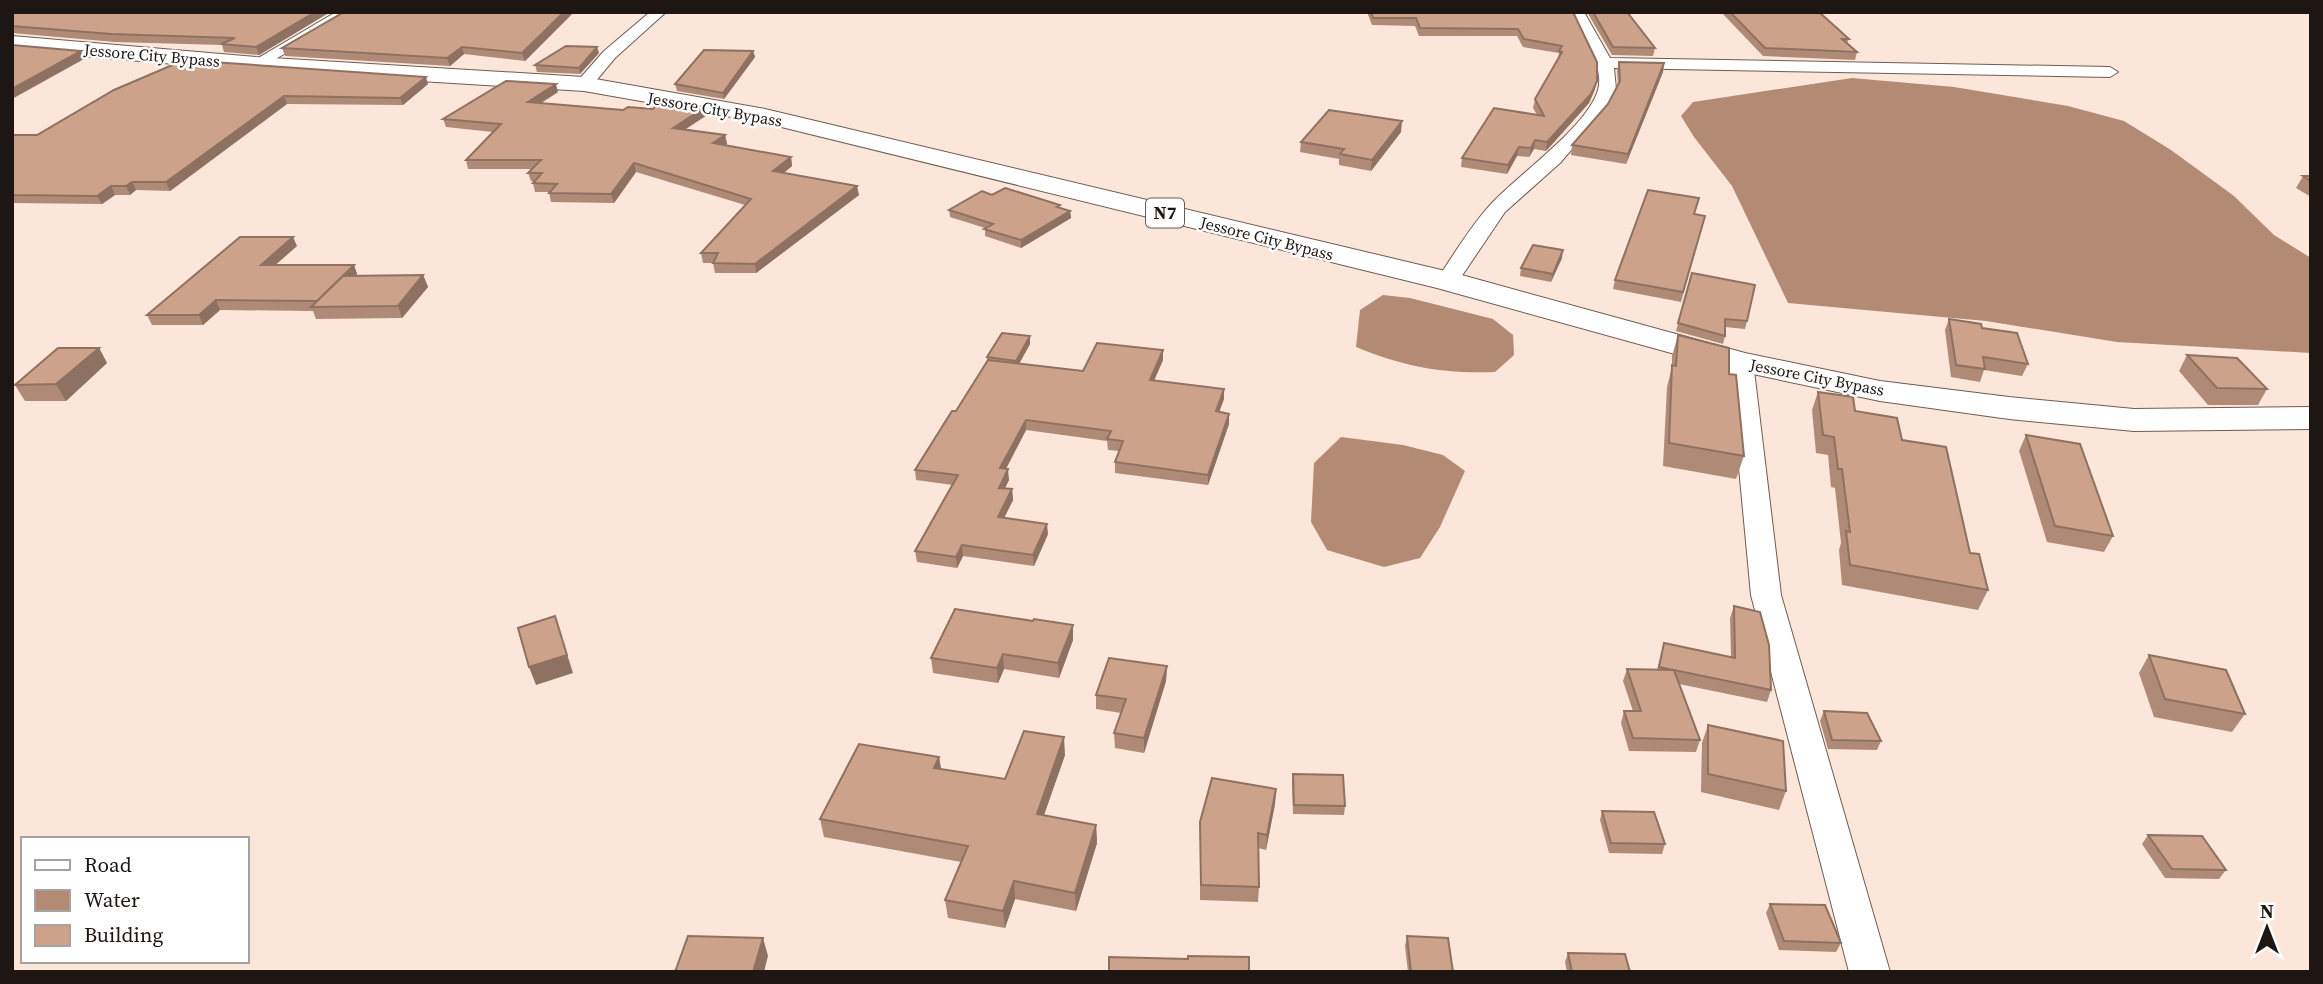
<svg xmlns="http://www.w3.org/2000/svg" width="2323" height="984" font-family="'Source Serif 4',serif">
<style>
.water{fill:#b38a73}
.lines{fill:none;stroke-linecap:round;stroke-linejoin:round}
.minor-casing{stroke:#6f5c52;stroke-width:2}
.trunk-casing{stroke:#6f5c52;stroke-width:2}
.minor{fill:#fff;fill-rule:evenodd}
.trunk{fill:#fff;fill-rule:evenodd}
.wall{fill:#af8b77}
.shaded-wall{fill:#8f7161}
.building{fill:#cca28a;stroke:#8f7161;stroke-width:2}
.labels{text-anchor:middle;stroke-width:5;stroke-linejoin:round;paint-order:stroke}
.far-street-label{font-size:16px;fill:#1e1612;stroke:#fff}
.shield{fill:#fff;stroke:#625c59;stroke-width:2}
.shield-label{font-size:18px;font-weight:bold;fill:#1e1612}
</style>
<rect width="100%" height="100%" fill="#fce6d9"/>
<!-- water -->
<g class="water">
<path d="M1852,78L1954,87L2068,106L2124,121L2171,150L2234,196L2274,235L2311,258V353L2117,342L1986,321L1788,303L1732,186L1694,137L1681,116L1693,102Z"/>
<path d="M1383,295L1410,298L1493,319L1513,335L1514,355L1495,372C1442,374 1405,367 1356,347L1360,310Z"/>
<path d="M1341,437L1403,445L1443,455L1465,471L1440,527L1420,558L1384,567L1327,550L1311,522L1314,463Z"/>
</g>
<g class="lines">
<defs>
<g id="minor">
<path d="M336,12H355L262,67H250L248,64Z"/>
<path d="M650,12H666L615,58L590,88H578L575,84L604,51Z"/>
<path d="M1569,12H1584L1610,58L2110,67L2118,72L2110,77L1614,68L1616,89L1604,112L1560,163L1505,212L1455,286H1439L1436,281C1453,256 1471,225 1492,203C1518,175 1588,126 1598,90C1605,64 1581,34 1569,12Z"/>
<path d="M1741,355L1750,357L1753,362L1781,595L1890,972H1849L1751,595L1729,362L1732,357Z"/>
</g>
<path id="trunk" d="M12,36L256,57L584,77L765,109L1458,274L1745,353L1880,381L2009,397L2134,409L2311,407V429L2134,431L2009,419L1880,401L1729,369L1437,288L765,123L584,91L256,71L12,50Z"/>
</defs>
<!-- minor casing -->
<use href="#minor" class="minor-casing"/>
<!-- trunk casing -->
<use href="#trunk" class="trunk-casing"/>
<!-- minor -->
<use href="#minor" class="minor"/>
<!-- trunk -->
<use href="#trunk" class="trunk"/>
</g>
<!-- wall -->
<g class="wall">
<path d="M12,12H330L259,55L224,52L222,45L115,42L12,33Z"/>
<path d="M574,12L525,61L464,54L450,66L285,56L282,48Z"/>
<path d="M1367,12H1573L1595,89L1589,103L1546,151L1534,149L1529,157L1517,156L1507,174L1461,167L1462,158L1537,115L1533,108L1535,99L1558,59L1559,53L1523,47L1517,36H1419L1415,26L1372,25Z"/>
<path d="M1587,12H1627L1655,48L1653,56L1612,55Z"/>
<path d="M1721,12H1819L1849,39L1847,43L1857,52L1855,60L1763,56Z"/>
<path d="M2102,12H2191V13Z"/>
<path d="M753,51L755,57L724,99L677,91L675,84Z"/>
<path d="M599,53L580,74L537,72L535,65Z"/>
<path d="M1619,62L1664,63L1663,72L1626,164L1571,155L1572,145L1608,104L1618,85L1617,71Z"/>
<path d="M428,84L403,105L287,104L170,191L136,190L130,195H115L102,204L12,203V135H37L114,90Z"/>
<path d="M558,92L541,103L623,110L707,115L686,129L725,135L727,144L724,145L791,157L792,166L784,173L859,195L756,273H715L713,263H703L701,253L745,205L636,172L614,203L551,202L549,192H535L533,183L534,182L531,181L528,173L532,169H468L466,160L493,132L446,127L443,119Z"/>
<path d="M1401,132L1371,171L1339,165V159L1300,152L1301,142Z"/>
<path d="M2303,176H2311V197L2296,188Z"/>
<path d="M992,195L1060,208L1070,211L1071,218L1021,248L985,236V228L950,217L949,210Z"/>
<path d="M1694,214L1705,216L1681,302L1613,289L1615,280Z"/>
<path d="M297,246L275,265H354L357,274L356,276L423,275L428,287L402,318L316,319L313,311L220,310L203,325H152L147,315Z"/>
<path d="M1562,258L1551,282L1520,276L1521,268Z"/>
<path d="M1692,273L1747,321L1745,329L1725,327V336L1723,344L1676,331Z"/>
<path d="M1949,319L1982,328L2028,364L2022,376L1984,370L1980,382L1951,377L1945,330Z"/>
<path d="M1678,335L1744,456L1736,479L1663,466L1667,387L1672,367V356Z"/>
<path d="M1030,344L1019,364L1083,371L1163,360L1154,380L1224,389V399L1219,411L1229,424L1208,485L1115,473V462L1119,451L1108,450L1107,441L1026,430L1006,469L1009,480L1005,488L1012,489L1013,500L1004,518L1048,534L1034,566L963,556L957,568L917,562L915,551L953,485L916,480L915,470L956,411L987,361V357Z"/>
<path d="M99,348L107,363L66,401H25L15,385Z"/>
<path d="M2187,355L2267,389L2258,405H2208L2179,371Z"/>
<path d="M1818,392L1855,411L1902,440L1970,553L1988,590L1978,610L1842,585L1839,550L1841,543L1835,488L1831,487L1828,455L1816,453L1812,410Z"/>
<path d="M2026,435L2113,536L2104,552L2047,542L2019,451Z"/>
<path d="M1734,606L1771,690L1767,702L1679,684L1700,740L1696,752L1629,751L1621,723L1624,711H1633L1623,681L1627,669L1657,670L1664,643L1731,657L1730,618Z"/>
<path d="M1033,621L1073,625V640L1059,678L1004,669L998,683L933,673L931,658Z"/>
<path d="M2149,655L2245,714L2232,732L2154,717L2139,673Z"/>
<path d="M1167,666L1166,681L1144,753L1115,748L1114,733L1121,713L1096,709V695Z"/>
<path d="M1824,711L1881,741L1877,750L1828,749L1820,721Z"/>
<path d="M1708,725L1786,791L1779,810L1701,792L1702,743Z"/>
<path d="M1065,755L1044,815L1096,825L1097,843L1076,911L1015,899L1005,928L948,918L945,900L961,862L824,837L820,819L939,757L941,769L1005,779Z"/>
<path d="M1293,774L1345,806L1344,815L1293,814L1292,783Z"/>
<path d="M1276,789L1275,804L1266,850L1258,848L1259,887L1258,902L1200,900V837Z"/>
<path d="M1602,811L1665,844L1662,854L1609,853L1600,820Z"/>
<path d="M2148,835L2226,870L2219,879L2165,878L2142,844Z"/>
<path d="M1770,904L1841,943L1836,952L1779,950L1766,913Z"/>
<path d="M1407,936L1453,972H1408L1405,946Z"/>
<path d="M1568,953L1630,972H1567L1565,962Z"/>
</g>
<!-- shaded-wall -->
<g class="shaded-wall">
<path d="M315,12H330L259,55L256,47Z"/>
<path d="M564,12H574L525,61L522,53Z"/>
<path d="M462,47L464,54L450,66L447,58Z"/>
<path d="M597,47L599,53L580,74L579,68Z"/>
<path d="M81,51L84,59L12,99V89Z"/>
<path d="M753,51L755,57L724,99L723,93Z"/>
<path d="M1664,63L1663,72L1626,164L1628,154L1644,112Z"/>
<path d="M426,77L428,84L403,105L400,98Z"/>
<path d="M1597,81L1595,89L1589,103L1546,151L1547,142Z"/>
<path d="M556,84L558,92L530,110L528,102Z"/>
<path d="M284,96L287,104L170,191L166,182Z"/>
<path d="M705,107L707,115L675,136L673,128Z"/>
<path d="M1402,121L1401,132L1371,171L1372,160Z"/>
<path d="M725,135L727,144L715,152L713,143Z"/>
<path d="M1535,140L1534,149L1529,157L1531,148Z"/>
<path d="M1519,147L1517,156L1507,174L1508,165Z"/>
<path d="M791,157L792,166L775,180L773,171Z"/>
<path d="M634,163L636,172L614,203L611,194Z"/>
<path d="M132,182L136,190L130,195L126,186Z"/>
<path d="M111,186L115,195L102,204L97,196Z"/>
<path d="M857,186L859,195L756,273L755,264Z"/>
<path d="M1070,211L1071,218L1021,248V240Z"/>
<path d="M293,237L297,246L265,274L261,265Z"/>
<path d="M1563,250L1562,258L1551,282L1553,274Z"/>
<path d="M354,265L357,274L325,307L317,301Z"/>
<path d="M423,275L428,287L402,318L398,306Z"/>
<path d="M216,300L220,310L203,325L199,315Z"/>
<path d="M1030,336V344L1016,369V361Z"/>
<path d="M99,348L107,363L66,401L56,384Z"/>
<path d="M1163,350V360L1150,390V380Z"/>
<path d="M1224,389V399L1216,421V411Z"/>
<path d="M1229,414V424L1208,485V475Z"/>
<path d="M1026,420V430L1001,478L1000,468Z"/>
<path d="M1008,469L1009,480L1000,498L999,488Z"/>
<path d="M1012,489L1013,500L999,528L998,517Z"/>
<path d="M1047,524L1048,534L1034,566L1033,555Z"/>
<path d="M962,545L963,556L957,568L956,557Z"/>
<path d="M555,616L573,673L536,685L529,667Z"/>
<path d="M1073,625V640L1059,678L1058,663Z"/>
<path d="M1003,654L1004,669L998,683L997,668Z"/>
<path d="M1167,666L1166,681L1144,753V738Z"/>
<path d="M1064,737L1065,755L1038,832L1037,814Z"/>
<path d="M939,757L942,775L934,768Z"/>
<path d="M1276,789L1275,804L1266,850L1267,835Z"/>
<path d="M1096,825L1097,843L1076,911L1075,893Z"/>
<path d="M1014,881L1015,899L1005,928L1003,911Z"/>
<path d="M763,938L768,956L764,972H753Z"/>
</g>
<!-- building -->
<g class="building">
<path d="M12,12H315L256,47L221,44L235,38L111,34L12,26Z"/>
<path d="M344,12H564L522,53L462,47L447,58L282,48Z"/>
<path d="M1371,12H1573L1597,62V81L1591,94L1547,142L1535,140L1531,148L1519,147L1508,165L1462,158L1494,108L1544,116L1535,99L1562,52L1559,51L1562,46L1524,39L1518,29L1420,28L1416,18H1373Z"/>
<path d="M1593,12H1627L1655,48L1613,47Z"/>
<path d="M1730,12H1819L1849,39H1842L1857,52L1765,48Z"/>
<path d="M12,45L81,51L12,89Z"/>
<path d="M566,46L597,47L579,68L535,65Z"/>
<path d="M704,50L753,51L723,93L675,84Z"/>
<path d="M184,60L426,77L400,98L284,96L166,182H132L126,186H111L97,196L12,195V135H37L114,90Z"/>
<path d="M1619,62L1664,63L1628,154L1572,145L1608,104L1620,81Z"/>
<path d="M506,81L556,84L528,102L623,110L628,107L653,109L661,99L705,107L673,128L725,135L713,143L791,157L773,171L857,186L755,264L713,263L718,253H701L751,199L634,163L611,194L549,193L557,184L533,183L542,173H528L541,160H466L501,124L443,119Z"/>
<path d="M1329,110L1402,121L1372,160L1340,154L1344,149L1301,142Z"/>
<path d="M2303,176H2311V181Z"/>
<path d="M1005,188L1060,205L1057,207L1070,211L1021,240L984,229L993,224L949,210L982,191L992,195Z"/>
<path d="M1648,190L1699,198L1694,214L1705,216L1683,292L1615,280Z"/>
<path d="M240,237H293L261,265H354L317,301L216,300L199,315H147Z"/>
<path d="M1533,245L1563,250L1553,274L1521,268Z"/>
<path d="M1692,273L1755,285L1747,321L1725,319V336L1678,323Z"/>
<path d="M423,275L398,306L311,307L343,276Z"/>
<path d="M1949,319L1981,324L1982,328L2017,333L2028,364L1983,357L1985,369L1956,365Z"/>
<path d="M1002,333L1030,336L1016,361L987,357Z"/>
<path d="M1678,335L1729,348V374L1736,375L1744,456L1669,443L1672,365L1676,366Z"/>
<path d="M1097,343L1163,350L1150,380L1224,389L1216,411L1229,414L1208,475L1115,462L1123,441L1107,439L1111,431L1026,420L1000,468L1008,469L999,488L1012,489L998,517L1047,524L1033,555L962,545L956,557L915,551L958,475L915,470L952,411H956L988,360L1083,371Z"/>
<path d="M58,348H99L56,384L15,385Z"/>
<path d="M2187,355L2237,358L2267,389L2217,388Z"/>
<path d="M1818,392L1853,397L1855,411L1897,418L1902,440L1946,447L1970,553L1979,554L1988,590L1850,565L1846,531L1850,532L1842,469H1838L1834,437L1823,435Z"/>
<path d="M2026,435L2080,444L2113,536L2055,526Z"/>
<path d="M1734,606L1760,612L1769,645L1771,690L1674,670L1700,740L1633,738L1624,711H1641L1627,669L1673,670L1659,667L1664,643L1735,658Z"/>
<path d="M955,609L1033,621L1034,619L1073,625L1058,663L1003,654L997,668L931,658Z"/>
<path d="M555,616L567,655L529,667L518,628Z"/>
<path d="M2149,655L2226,670L2245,714L2165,699Z"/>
<path d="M1109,658L1167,666L1144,738L1114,733L1126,699L1096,695Z"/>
<path d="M1824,711L1867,713L1881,741L1832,740Z"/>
<path d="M1708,725L1783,741L1786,791L1708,774Z"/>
<path d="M1024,731L1064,737L1037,814L1096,825L1075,893L1014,881L1003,911L945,900L968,846L820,819L859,744L939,757L934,768L1005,779Z"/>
<path d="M1293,774L1343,775L1345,806L1294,805Z"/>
<path d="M1212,778L1276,789L1267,835L1258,833L1259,887L1201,885L1200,822Z"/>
<path d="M1602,811L1654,812L1665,844L1611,843Z"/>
<path d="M2148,835L2202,836L2226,870L2172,869Z"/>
<path d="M1770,904L1825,905L1841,943L1784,941Z"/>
<path d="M688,936L763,938L753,972H675Z"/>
<path d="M1407,936L1448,938L1453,972H1411Z"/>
<path d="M1568,953L1625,954L1630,972H1572Z"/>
<path d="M1188,956L1249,957V972H1109V957L1188,959Z"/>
</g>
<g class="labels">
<!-- far-street labels -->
<g class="far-street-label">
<text transform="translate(152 55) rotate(5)" y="6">Jessore City Bypass</text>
<text transform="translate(715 109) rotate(10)" y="6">Jessore City Bypass</text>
<text transform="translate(1267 238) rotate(14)" y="6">Jessore City Bypass</text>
<text transform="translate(1817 377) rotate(11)" y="6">Jessore City Bypass</text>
</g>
<!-- shield labels -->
<rect class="shield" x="1146" y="198.5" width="38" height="29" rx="5"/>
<g class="shield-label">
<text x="1165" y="219">N7</text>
</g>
</g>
<!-- border -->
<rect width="2323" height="984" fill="none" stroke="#1e1612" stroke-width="28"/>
<!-- legend -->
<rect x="21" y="837" width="228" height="126" fill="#ffffff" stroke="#a5a2a0" stroke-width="2"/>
<rect x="35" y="860" width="35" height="10" fill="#ffffff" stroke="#a5a2a0" stroke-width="2"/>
<text x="84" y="872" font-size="21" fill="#1e1612">Road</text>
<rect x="35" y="890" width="35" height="21" fill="#b38a73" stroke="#a5a2a0" stroke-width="2"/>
<text x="84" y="907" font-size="21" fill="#1e1612">Water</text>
<rect x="35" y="925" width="35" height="21" fill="#cca28a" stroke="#a5a2a0" stroke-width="2"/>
<text x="84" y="942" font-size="21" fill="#1e1612">Building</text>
<!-- north arrow -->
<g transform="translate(2267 928)" stroke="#ffffff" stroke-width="5" paint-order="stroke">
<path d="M0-5L12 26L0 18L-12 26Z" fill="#1e1612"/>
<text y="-10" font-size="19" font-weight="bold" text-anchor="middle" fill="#1e1612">N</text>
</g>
</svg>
